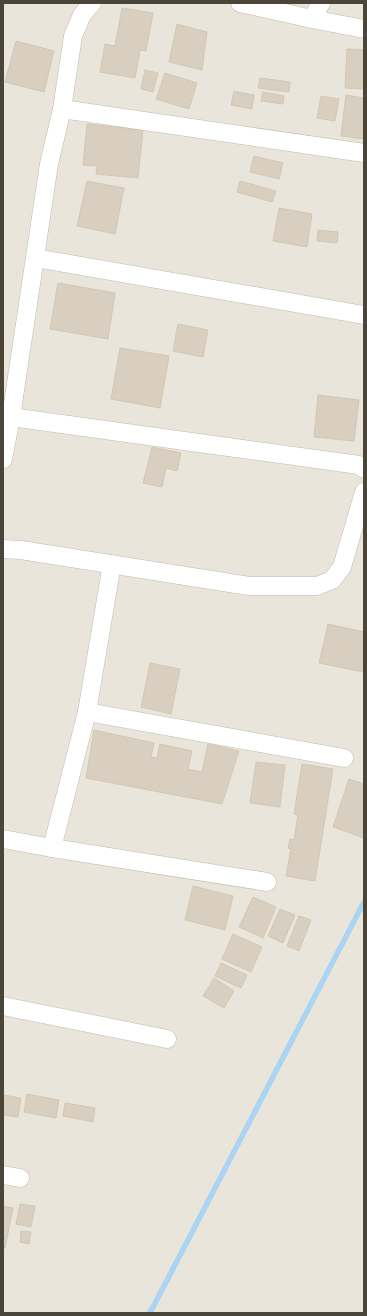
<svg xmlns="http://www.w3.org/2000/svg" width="367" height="1316" font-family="'Varela Round',sans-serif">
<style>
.residential{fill:#eae5da}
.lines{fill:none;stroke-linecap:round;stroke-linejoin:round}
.stream{stroke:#a9d4f2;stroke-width:5.5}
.building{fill:#d8cfc1;stroke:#d3c7b4}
.minor-casing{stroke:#c2bbae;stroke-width:19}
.minor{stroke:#fff;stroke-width:18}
</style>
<rect width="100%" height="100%" fill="#f6f3ec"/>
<!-- residential -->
<rect class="residential" x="3" y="3" width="361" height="1310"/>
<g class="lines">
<!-- stream -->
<path class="stream" d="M149,1313L152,1309L364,902"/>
</g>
<!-- building -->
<g class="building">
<path d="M122,8L153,13L146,51L140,50L135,78L100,72L105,44L115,46Z"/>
<path d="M177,24L207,32L202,70L169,62Z"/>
<path d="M16,41L54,51L44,92L5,82Z"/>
<path d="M347,49L364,50V89L345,88Z"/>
<path d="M145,70L158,73L153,92L141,89Z"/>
<path d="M165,73L197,83L189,109L156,99Z"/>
<path d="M260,78L290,82L289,92L258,88Z"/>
<path d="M234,91L254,95L252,109L231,105Z"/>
<path d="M263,92L284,96L283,104L261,101Z"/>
<path d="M346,95L364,98V139L341,136Z"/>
<path d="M321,96L339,99L335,121L317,118Z"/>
<path d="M87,124L143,130L138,178L96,174L97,166L83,165Z"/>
<path d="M254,156L283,163L279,179L250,172Z"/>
<path d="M87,181L124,188L115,234L77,226Z"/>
<path d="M240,181L276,191L272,202L237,192Z"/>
<path d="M279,208L312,214L307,247L273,241Z"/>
<path d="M318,230L338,232L337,243L317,241Z"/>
<path d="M58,283L115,293L108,339L50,329Z"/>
<path d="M178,324L208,330L203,357L173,351Z"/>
<path d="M120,348L169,356L160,408L111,399Z"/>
<path d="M318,395L359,400L354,441L314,437Z"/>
<path d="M152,447L181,453L177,471L166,468L162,487L143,483Z"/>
<path d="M328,624L364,632V672L319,663Z"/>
<path d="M150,663L180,669L171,714L141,707Z"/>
<path d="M94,730L154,743L151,757L157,758L160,744L192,751L188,769L202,772L208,744L239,751L222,804L86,778Z"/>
<path d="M256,762L285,765L280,807L250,803Z"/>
<path d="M302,764L333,769L315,881L286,876L291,849L288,848L290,839L294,840L298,815L294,814Z"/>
<path d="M349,779L364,784V838L333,827Z"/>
<path d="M193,886L233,896L225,930L185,920Z"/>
<path d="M253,897L276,907L263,938L239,927Z"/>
<path d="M280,909L295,915L283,943L268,936Z"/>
<path d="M299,916L311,920L299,951L287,946Z"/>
<path d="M233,934L262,947L251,972L222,959Z"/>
<path d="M221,963L247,975L241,988L215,976Z"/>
<path d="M214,978L234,991L224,1008L203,996Z"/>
<path d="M27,1094L59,1100L56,1118L24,1112Z"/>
<path d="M3,1095L21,1098L18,1117L3,1115Z"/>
<path d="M65,1103L95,1108L93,1122L63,1116Z"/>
<path d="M20,1204L35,1206L31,1227L16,1224Z"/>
<path d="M3,1206L13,1208L5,1248H3Z"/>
<path d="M21,1231L31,1232L29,1244L20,1242Z"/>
</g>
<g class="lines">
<defs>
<g id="minor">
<path d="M240,3L312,19L364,29"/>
<path d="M312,19L321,3"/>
<path d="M62,109L364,153"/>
<path d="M35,258L364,315"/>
<path d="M11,417L359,465L364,469"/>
<path d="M3,459L11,417L49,164L62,109L73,36L82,15L92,3"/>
<path d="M3,549L21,550L249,586H317L332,580L342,567L364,492"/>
<path d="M87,712L344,758"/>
<path d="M3,839L52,848L267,882"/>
<path d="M52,848L87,712L112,564"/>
<path d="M3,1006L167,1039"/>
<path d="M3,1175L20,1178"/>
</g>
</defs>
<!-- minor casing -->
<use href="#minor" class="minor-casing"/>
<!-- minor -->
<use href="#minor" class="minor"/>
</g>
<!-- border -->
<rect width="367" height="1316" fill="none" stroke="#4b4439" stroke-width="8"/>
</svg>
